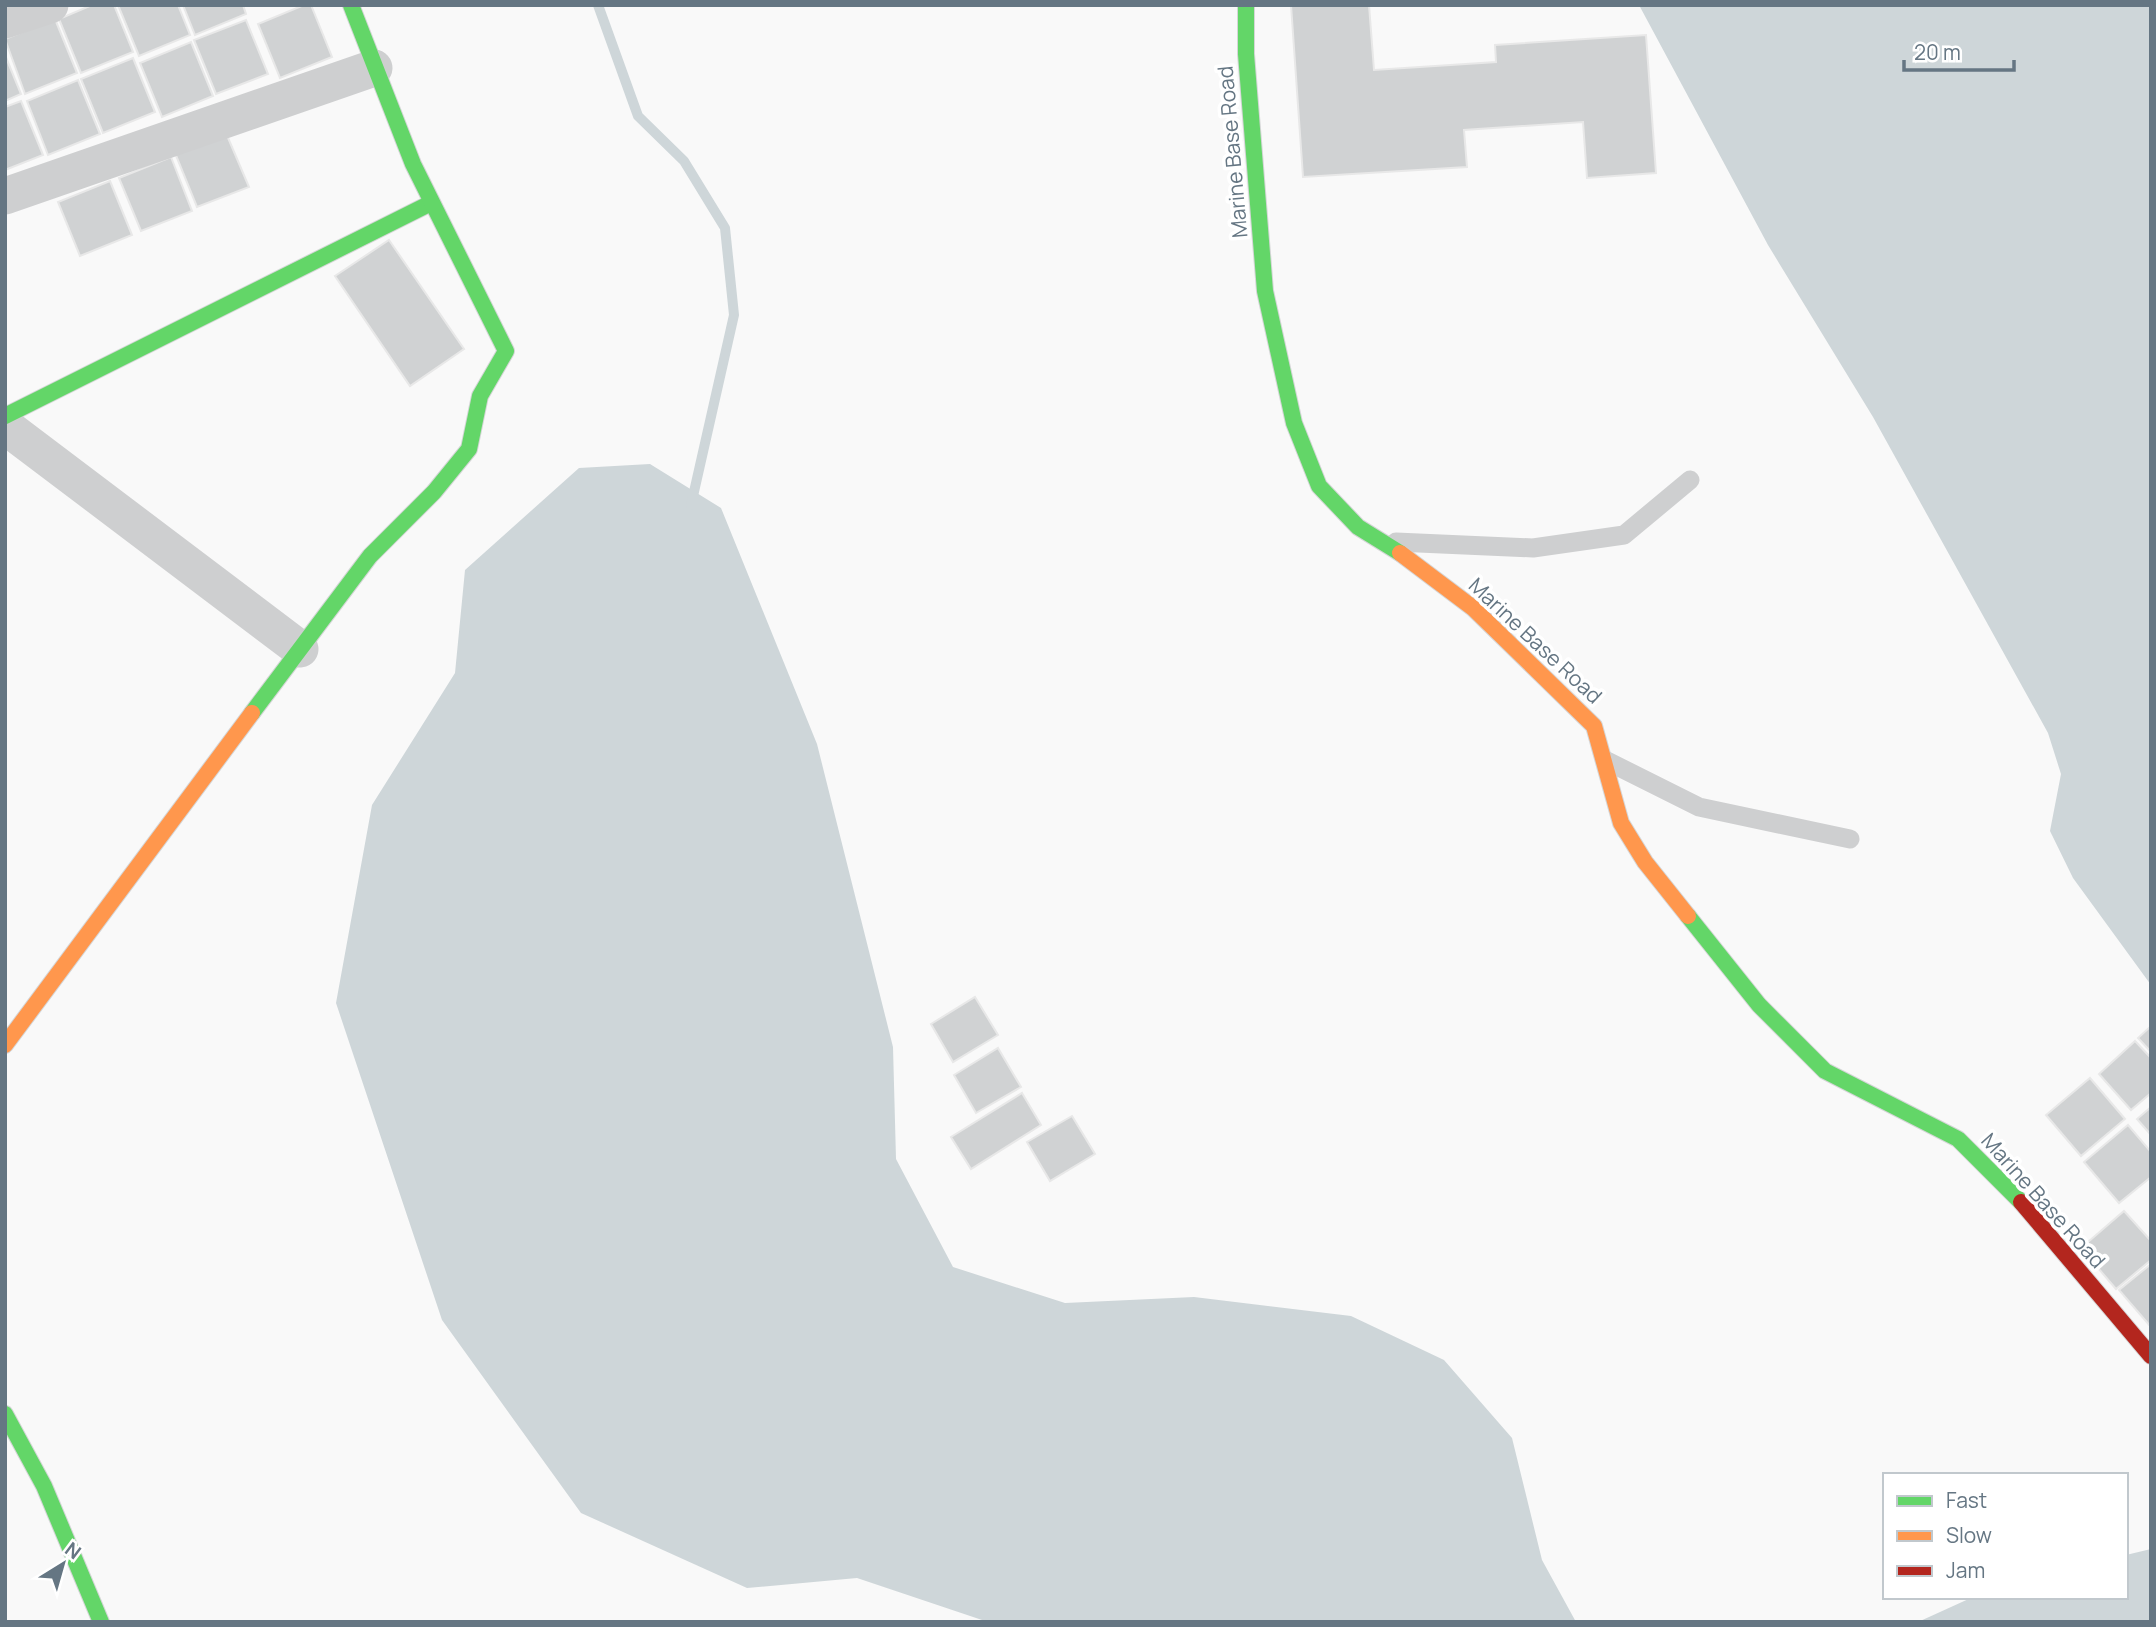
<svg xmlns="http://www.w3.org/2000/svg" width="2156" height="1627" font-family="Manrope,sans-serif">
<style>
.water{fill:#ced6d9}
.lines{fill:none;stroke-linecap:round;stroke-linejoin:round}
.stream{stroke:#ced6d9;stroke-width:10}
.building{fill:#d0d2d3;stroke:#e8e8e8;stroke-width:2}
.fast-casing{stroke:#d5d6d7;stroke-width:18}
.slow-casing{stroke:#d5d6d7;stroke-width:18}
.jam-casing{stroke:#d5d6d7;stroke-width:18}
.lane{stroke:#cecfd0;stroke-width:19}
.street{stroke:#cecfd0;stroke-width:37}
.fast{stroke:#63d668;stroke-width:16}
.slow{stroke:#ff974d;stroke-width:16}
.jam{stroke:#b3261e;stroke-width:16}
.labels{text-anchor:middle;stroke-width:7;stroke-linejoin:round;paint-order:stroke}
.street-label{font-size:21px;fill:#657683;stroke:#fff}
</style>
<rect width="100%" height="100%" fill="#f9f9f9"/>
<!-- water -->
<g class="water">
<path d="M1639,5H2151V985L2073,878L2050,831L2061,774L2048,733L1873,417L1768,245Z"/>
<path d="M650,464L721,508L817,744L893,1047L896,1159L953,1267L1065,1303L1194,1297L1351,1316L1444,1360L1512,1438L1542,1560L1576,1622H988L857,1578L747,1588L581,1513L442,1320L336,1003L372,805L455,673L465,570L579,468Z"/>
<path d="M2151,1549V1622H1918L1973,1597H2126V1555Z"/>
</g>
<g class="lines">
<!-- stream -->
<path class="stream" d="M598,5L638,116L684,161L725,228L734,315L691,505"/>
</g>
<!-- building -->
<g class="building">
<path d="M92,5H114L133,52L81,73L59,19Z"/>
<path d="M118,5H178L190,35L139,56Z"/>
<path d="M183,5H243L246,14L195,35Z"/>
<path d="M304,5H311L332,57L280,78L258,24Z"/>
<path d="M1291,5H1369L1374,70L1496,62L1495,45L1646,35L1656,173L1587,178L1583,122L1464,130L1467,167L1303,177Z"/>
<path d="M55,19L77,73L25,94L5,39Z"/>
<path d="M246,20L268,74L216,94L194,40Z"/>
<path d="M191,42L213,96L162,117L140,63Z"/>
<path d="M5,55L21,94L5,101Z"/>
<path d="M133,58L155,112L103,133L81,79Z"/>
<path d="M78,80L100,134L48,155L27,101Z"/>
<path d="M21,101L43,155L5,170V107Z"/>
<path d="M226,133L249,187L197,207L175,153Z"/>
<path d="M171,157L192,211L141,231L119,178Z"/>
<path d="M110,181L132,235L80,256L58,202Z"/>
<path d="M389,240L464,349L410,386L335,276Z"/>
<path d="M975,997L998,1035L953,1062L931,1024Z"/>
<path d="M2151,1026V1052L2138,1038Z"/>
<path d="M2135,1041L2151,1058V1093L2131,1110L2099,1074Z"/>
<path d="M998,1048L1021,1087L976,1113L954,1075Z"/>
<path d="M2090,1078L2125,1119L2081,1156L2046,1115Z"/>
<path d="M1022,1093L1041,1125L971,1169L951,1137Z"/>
<path d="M2151,1107V1135L2137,1119Z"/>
<path d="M1072,1116L1095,1154L1050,1181L1027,1142Z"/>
<path d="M2128,1125L2151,1152V1177L2119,1203L2084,1162Z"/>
<path d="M2124,1211L2151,1241V1260L2116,1289L2081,1248Z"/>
<path d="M2151,1264V1327L2119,1290Z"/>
</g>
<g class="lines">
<defs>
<g id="fast">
<path d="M1246,5V54L1265,291L1294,423L1319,486L1358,527L1400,553"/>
<path d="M5,416L431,203"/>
<path d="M252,713L370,556L434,492L469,449L480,396L506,351L413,164L351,5"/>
<path d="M1688,916L1759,1005L1825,1071L1958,1139L2021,1202"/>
<path d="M5,1414L44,1486L101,1622"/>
</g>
<g id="slow">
<path d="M1400,553L1473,608L1594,726L1621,823L1645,862L1688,916"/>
<path d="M5,1045L252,713"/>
</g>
<path id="jam" d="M2021,1202L2151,1356"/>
</defs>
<!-- fast casing -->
<use href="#fast" class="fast-casing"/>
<!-- slow casing -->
<use href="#slow" class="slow-casing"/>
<!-- jam casing -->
<use href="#jam" class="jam-casing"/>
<!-- lane -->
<g class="lane">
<path d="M1396,542L1533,548L1624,535L1690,480"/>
<path d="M1605,760L1699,807L1850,839"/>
</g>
<!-- street -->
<g class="street">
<path d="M5,20L50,5"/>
<path d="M5,196L374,68"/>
<path d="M5,426L300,649"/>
</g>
<!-- fast -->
<use href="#fast" class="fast"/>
<!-- slow -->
<use href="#slow" class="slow"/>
<!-- jam -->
<use href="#jam" class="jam"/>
</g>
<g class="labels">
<!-- street labels -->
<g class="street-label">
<text transform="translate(1233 152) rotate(-95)" y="7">Marine Base Road</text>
<text transform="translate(1535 641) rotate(43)" y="7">Marine Base Road</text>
<text transform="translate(2043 1201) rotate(48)" y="7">Marine Base Road</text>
</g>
</g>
<!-- border -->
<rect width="2156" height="1627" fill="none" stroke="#657683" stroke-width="14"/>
<!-- legend -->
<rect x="1883" y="1473" width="245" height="126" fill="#ffffff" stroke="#c1c8cd" stroke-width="2"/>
<rect x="1897" y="1496" width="35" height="10" fill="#63d668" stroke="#c1c8cd" stroke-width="2"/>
<text x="1946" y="1508" font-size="21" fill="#657683">Fast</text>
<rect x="1897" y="1531" width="35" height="10" fill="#ff974d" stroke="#c1c8cd" stroke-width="2"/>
<text x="1946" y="1543" font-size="21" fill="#657683">Slow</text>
<rect x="1897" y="1566" width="35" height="10" fill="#b3261e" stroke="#c1c8cd" stroke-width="2"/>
<text x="1946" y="1578" font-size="21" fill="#657683">Jam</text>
<!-- north arrow -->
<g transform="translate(63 1564) rotate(37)" stroke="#ffffff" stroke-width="5" paint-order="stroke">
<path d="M0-5L12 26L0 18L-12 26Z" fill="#657683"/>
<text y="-10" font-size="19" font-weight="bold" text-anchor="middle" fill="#657683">N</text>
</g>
<!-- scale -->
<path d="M1904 60v10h110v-10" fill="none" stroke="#657683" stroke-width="3.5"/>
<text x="1914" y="60" font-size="21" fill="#657683" stroke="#ffffff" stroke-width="5" paint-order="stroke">20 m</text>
</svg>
